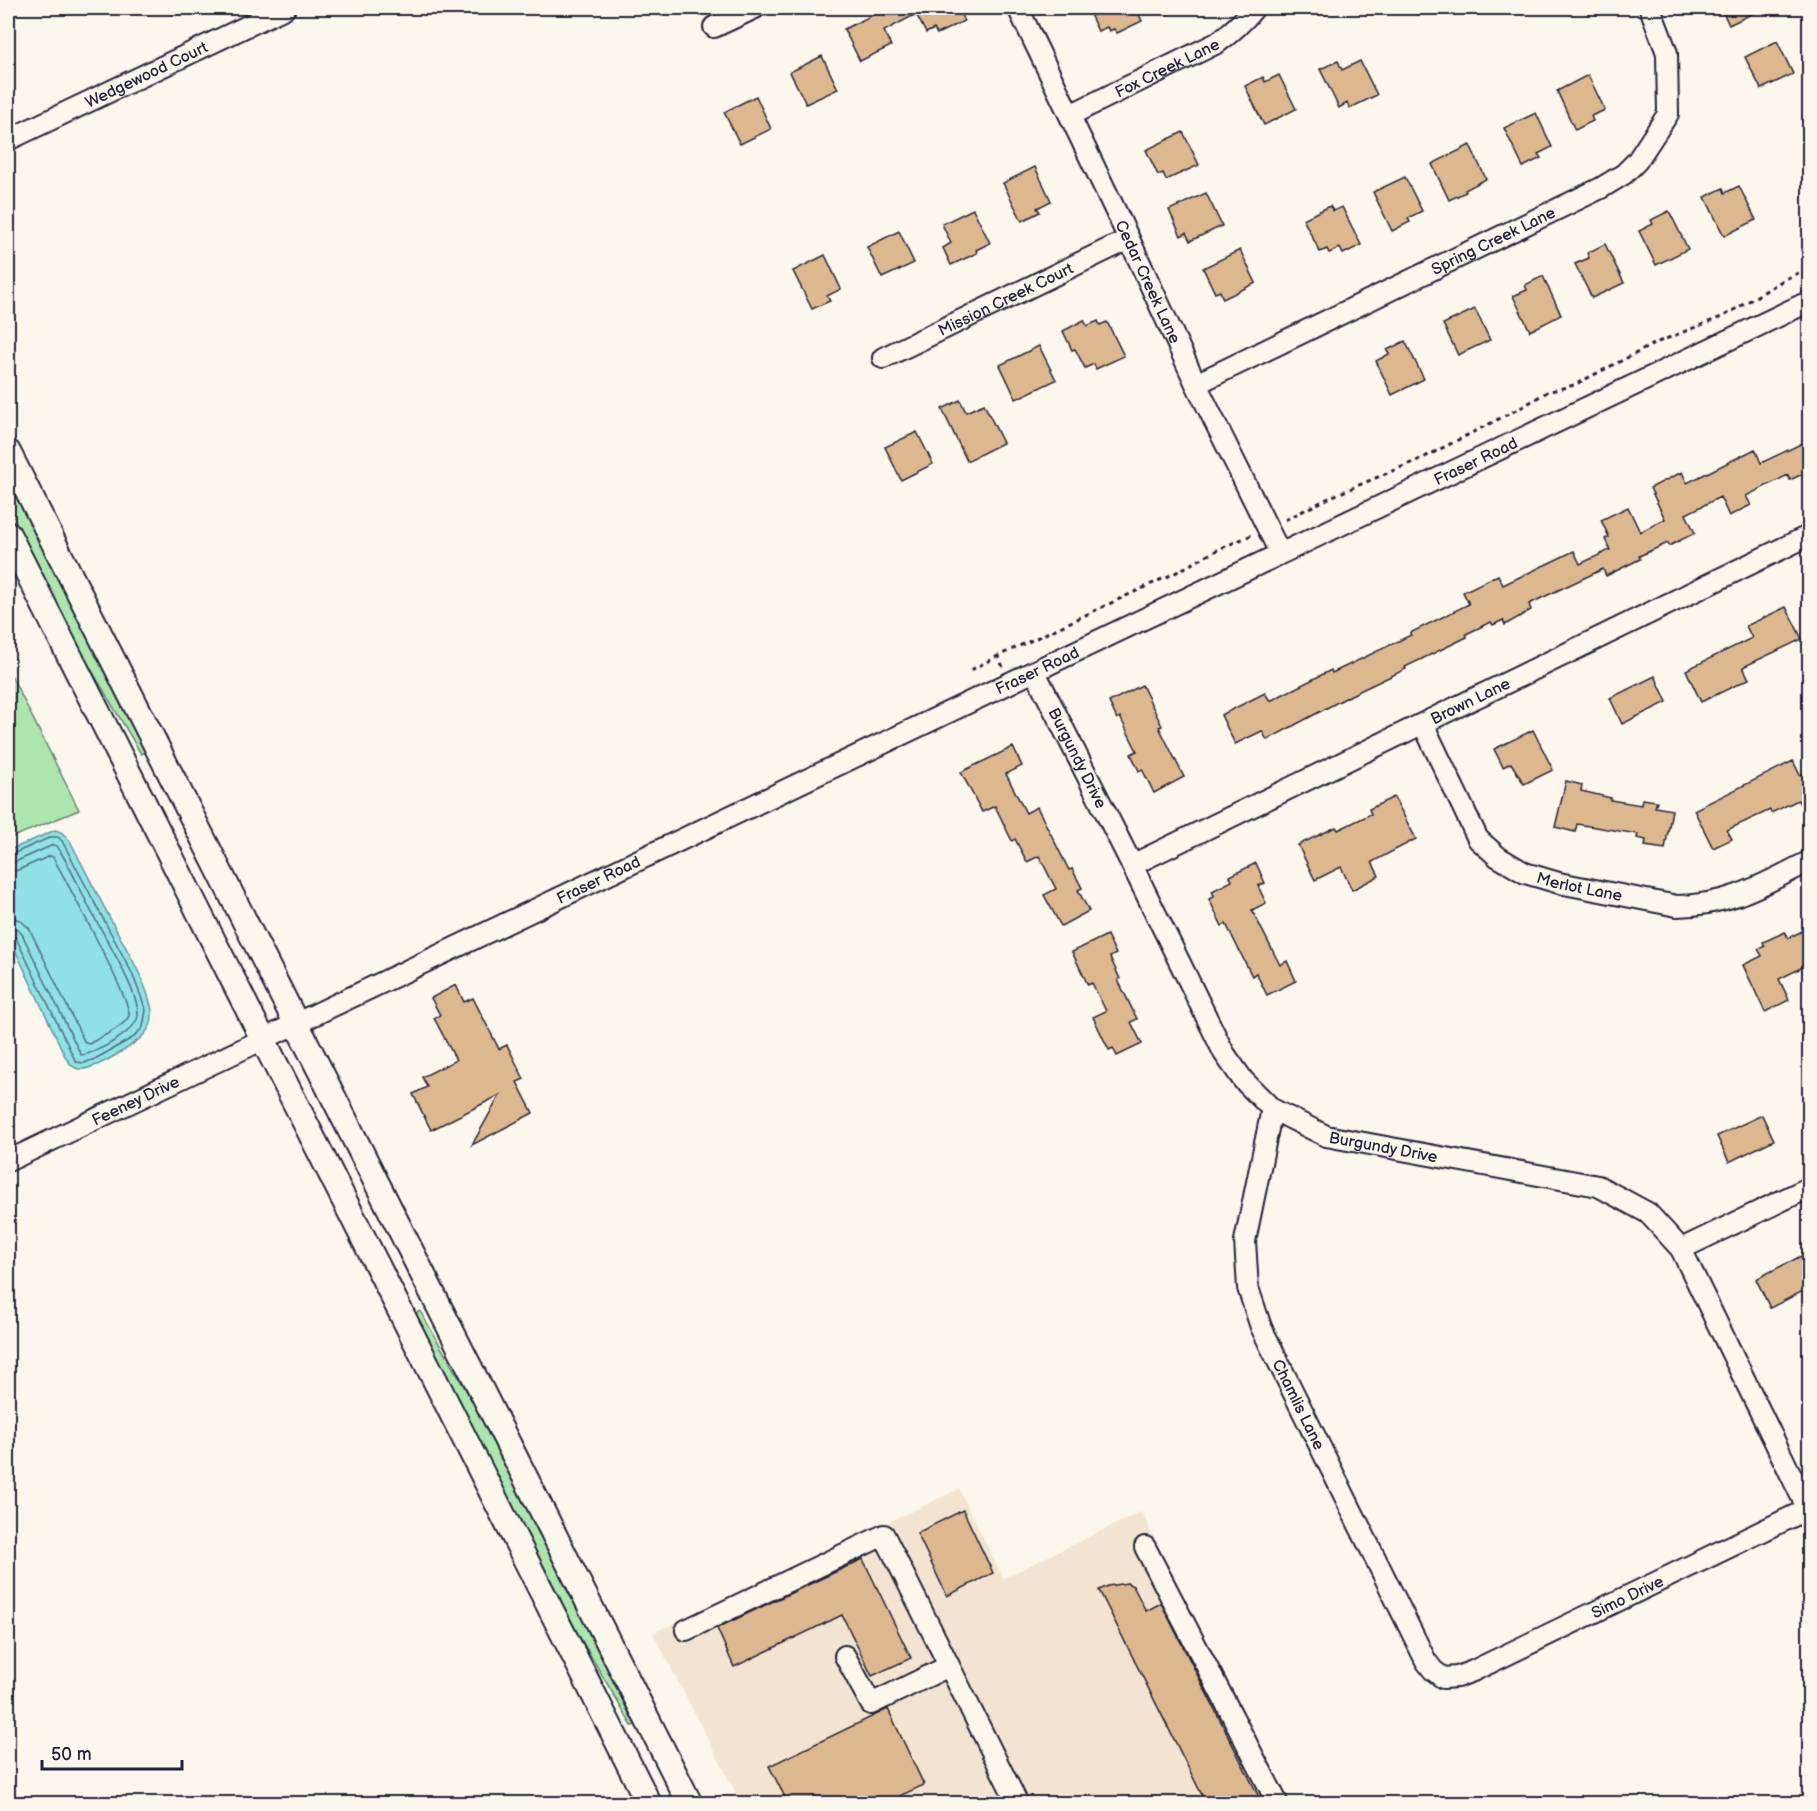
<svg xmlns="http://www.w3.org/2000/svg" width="1817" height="1811" font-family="'Balsamiq Sans',sans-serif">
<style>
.built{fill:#f2e4d0}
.green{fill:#abe7ad;stroke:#668474;stroke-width:1.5}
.water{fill:#8fe1e5;stroke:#6395a1;stroke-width:1.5}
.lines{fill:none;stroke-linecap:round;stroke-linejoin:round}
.shore{stroke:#4e6e7f;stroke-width:1.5}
.building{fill:#ddb88e;stroke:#22223b;stroke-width:1.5}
.minor-casing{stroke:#22223b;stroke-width:24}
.major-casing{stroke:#22223b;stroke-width:28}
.path{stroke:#22223b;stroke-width:3;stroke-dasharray:4.5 4.5;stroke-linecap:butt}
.minor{stroke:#fbf7ec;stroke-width:20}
.major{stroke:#fbf7ec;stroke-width:24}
.labels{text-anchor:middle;stroke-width:4.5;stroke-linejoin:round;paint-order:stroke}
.street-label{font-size:16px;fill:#22223b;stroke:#fbf7ec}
</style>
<rect width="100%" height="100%" fill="#fbf7ec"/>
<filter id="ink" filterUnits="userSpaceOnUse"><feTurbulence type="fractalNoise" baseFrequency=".0167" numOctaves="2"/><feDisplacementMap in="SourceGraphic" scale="12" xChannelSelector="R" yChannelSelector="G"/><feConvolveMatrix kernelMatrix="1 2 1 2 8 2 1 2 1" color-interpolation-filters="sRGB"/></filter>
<g filter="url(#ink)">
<!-- built -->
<path class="built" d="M959,1489L1003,1578L1141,1512L1289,1803H741L653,1633Z"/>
<!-- green -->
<g class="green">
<path d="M8,480L146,752L141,754L85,659L8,506Z"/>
<path d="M8,669L79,810L8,839Z"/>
<path d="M420,1311L473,1402L635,1725L632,1726L579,1636L415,1314Z"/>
</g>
<!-- water -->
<path class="water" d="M55,830L61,832L70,841C86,872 102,904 119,935C131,957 145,981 151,1006C153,1015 152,1025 146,1032C137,1044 94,1071 79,1069C72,1068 70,1063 66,1058L8,935V851Z"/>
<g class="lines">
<!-- shore -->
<g class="shore">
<path d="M8,856L51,837H58L62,841L132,973L146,1010L143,1027L134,1037L95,1059L84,1063L76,1062L16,938L8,934"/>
<path d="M8,863L15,862L53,845L57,846C70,866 80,889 91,911C102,932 140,994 138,1015C137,1031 96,1054 81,1055L22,934L16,928L8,926"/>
<path d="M8,872L18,870L50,856L53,857C64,878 132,1001 129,1015C127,1026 98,1038 89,1044L85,1043L29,928L20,920L8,917"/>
</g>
</g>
<!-- building -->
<g class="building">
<path d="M887,8H958L964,21L937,34L934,29L926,33L916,14L884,31L891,46L860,61L844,29Z"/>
<path d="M1087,8H1136L1142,21L1117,33L1114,29L1109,31L1107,27L1098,31Z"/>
<path d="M1721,8H1764L1729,25Z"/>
<path d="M1777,41L1793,74L1761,89L1745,57Z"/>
<path d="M822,56L838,89L806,104L790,72Z"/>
<path d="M1338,61L1342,70L1360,61L1377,95L1350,108L1347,103L1339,108L1320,69Z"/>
<path d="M1279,75L1296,109L1264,125L1245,86L1263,77L1265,82Z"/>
<path d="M1588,75L1605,110L1591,116L1593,121L1575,130L1557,91Z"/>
<path d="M756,96L771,129L740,144L724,112Z"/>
<path d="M1536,113L1552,147L1538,154L1541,158L1523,167L1504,128Z"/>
<path d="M1183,132L1199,165L1166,180L1163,173L1158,175L1146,150Z"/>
<path d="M1470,145L1486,179L1465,190L1466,192L1449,200L1432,164Z"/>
<path d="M1035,167L1051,201L1037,208L1040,212L1022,221L1003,183Z"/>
<path d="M1405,177L1422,211L1408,218L1410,222L1392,231L1373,192Z"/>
<path d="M1739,186L1756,220L1724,236L1705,197L1723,188L1725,193Z"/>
<path d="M1206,193L1222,226L1190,241L1186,233L1181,236L1169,210Z"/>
<path d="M1330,206L1333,211L1342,207L1361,245L1343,254L1340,248L1329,253L1327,249L1320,252L1303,219Z"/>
<path d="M973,209L990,243L976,250L977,253L951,265L943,248L951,243L942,224Z"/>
<path d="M1669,211L1688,249L1656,265L1639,231L1653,224L1651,220Z"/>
<path d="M899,231L914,263L882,278L867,247Z"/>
<path d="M1605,244L1624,283L1592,298L1575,264L1589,258L1587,253Z"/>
<path d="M1240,250L1256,283L1223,299L1220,291L1215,293L1203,268Z"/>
<path d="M825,255L841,289L827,296L830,301L812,309L793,271Z"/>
<path d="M1543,276L1561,315L1530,331L1513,296L1527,290L1525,285Z"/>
<path d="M1475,309L1490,340L1458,355L1443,324Z"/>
<path d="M1084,320L1087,326L1098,321L1100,325L1107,322L1124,356L1096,369L1094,364L1085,368L1075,349L1072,350L1063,331Z"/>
<path d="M1405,341L1424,379L1392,395L1376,361L1389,354L1387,350Z"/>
<path d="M1039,346L1056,380L1016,399L1000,365Z"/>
<path d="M960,400L966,412L984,404L1003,443L967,461L942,409Z"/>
<path d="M917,432L933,464L901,480L885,447Z"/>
<path d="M1809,440V471L1790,480L1788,475L1746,496L1751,505L1729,516L1720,497L1686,514L1695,533L1669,546L1668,543L1639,556L1640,559L1606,576L1603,569L1529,604L1531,610L1505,625L1503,620L1493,625L1491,622L1466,634L1467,637L1405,667L1406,669L1351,695L1267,740L1262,731L1235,744L1221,715L1265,693L1270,701L1331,670L1332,673L1411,635L1410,633L1469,604L1463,592L1498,575L1503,585L1574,551L1580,564L1610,550L1605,539L1609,537L1601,520L1628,507L1640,532L1665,519L1650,488L1682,472L1687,483L1755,449L1761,463Z"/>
<path d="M1786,607L1802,639L1743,667L1749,679L1701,702L1686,670L1752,638L1746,626Z"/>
<path d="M1655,676L1667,702L1622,724L1610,698Z"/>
<path d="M1142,685L1162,726L1159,727L1184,777L1154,793L1142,769L1139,771L1131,754L1137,751L1120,717L1117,719L1109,702Z"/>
<path d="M1533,730L1553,770L1524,784L1511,763L1503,767L1494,749Z"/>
<path d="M1013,747L1022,766L1006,774L1026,813L1037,807L1069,870L1072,869L1082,888L1078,890L1089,911L1061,926L1044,895L1056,889L1039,856L1027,862L1015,839L1012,841L995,806L982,812L961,772Z"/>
<path d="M1793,761L1800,775L1809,771V822L1798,800L1771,813L1770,810L1727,830L1732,839L1713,848L1694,810Z"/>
<path d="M1566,781L1582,785L1581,791L1611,798L1610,800L1641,805L1642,799L1657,801L1655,807L1672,810L1665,849L1645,846L1646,840L1637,838L1638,834L1577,824L1575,832L1555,827Z"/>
<path d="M1394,797L1416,839L1372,862L1379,876L1352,890L1341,867L1315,880L1298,845L1336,827L1338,830L1371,814L1369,809Z"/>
<path d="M1256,863L1265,883L1258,886L1266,903L1252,910L1280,965L1287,961L1296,981L1267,995L1256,973L1252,976L1226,924L1222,926L1209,899L1214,896L1212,891L1232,881L1230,876Z"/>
<path d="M1809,928V964L1779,979L1789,1000L1765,1012L1743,965L1762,956L1758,949L1765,946L1763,942L1785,932L1788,938Z"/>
<path d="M1107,935L1116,954L1110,957L1120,979L1118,980L1137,1019L1131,1022L1142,1044L1117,1056L1113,1048L1109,1050L1093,1017L1106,1011L1092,983L1088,985L1072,952Z"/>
<path d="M456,985L464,1002L473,998L499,1049L507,1045L524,1079L517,1082L533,1113L472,1145L500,1095L431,1130L413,1094L427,1087L422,1077L456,1060L434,1018L440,1015L431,998Z"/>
<path d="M1762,1115L1774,1140L1729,1162L1717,1136Z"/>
<path d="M1805,1254L1809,1263V1288L1770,1308L1756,1279Z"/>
<path d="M963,1510L993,1573L947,1596L917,1533Z"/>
<path d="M863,1559L911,1658L872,1676L842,1615L734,1667L717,1628Z"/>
<path d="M1127,1583L1133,1586L1146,1611L1161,1603L1262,1803H1206L1099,1590L1108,1586Z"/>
<path d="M888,1709L924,1785L884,1803H788L769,1766Z"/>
</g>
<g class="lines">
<defs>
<g id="minor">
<path id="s1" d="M1018,8L1129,239L1196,384L1280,553"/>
<path d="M714,27L755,8"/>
<path id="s2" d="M1070,115L1217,43C1232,32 1243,22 1254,8"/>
<path id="s3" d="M8,140L285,8"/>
<path id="s4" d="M883,358L1129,239"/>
<path id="s5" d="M1196,384L1601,188L1624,174L1637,161L1668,114L1667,53L1650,8"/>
<path id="s6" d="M1035,672L1132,865L1224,1053L1243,1080L1272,1109L1326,1136L1598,1186L1648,1213L1681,1249L1810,1514"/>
<path id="s7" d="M1423,724L1478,839L1498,857L1525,873L1559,883L1677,906C1731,905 1763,884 1810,861"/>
<path id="s8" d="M1132,865L1810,535"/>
<path id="s9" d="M1272,1109L1245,1241L1248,1288L1261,1327L1426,1661L1433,1670L1443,1678L1457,1677L1473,1671L1810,1508"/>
<path id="s10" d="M8,1161L1810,301"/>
<path d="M1681,1249L1810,1187"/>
<path d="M1145,1547L1278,1804"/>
<path d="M686,1630L884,1535L1018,1804"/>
<path d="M845,1656L871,1704L949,1666"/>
</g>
<g id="major">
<path d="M8,452L690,1804"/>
<path d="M8,534L649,1804"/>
</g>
</defs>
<!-- minor casing -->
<use href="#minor" class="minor-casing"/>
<!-- major casing -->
<use href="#major" class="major-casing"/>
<!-- path -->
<g class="path">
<path d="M1285,520L1333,496L1421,459L1522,407L1547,392L1574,385L1658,342L1724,316L1785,279L1810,268"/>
<path d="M1003,667L998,656L1175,573L1219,549L1252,535"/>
<path d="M971,670L998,656"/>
</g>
<!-- minor -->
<use href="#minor" class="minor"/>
<!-- major -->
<use href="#major" class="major"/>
</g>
</g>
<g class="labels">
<!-- street labels -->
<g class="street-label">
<text dy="6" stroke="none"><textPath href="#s2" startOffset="108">Fox Creek Lane</textPath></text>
<text dy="6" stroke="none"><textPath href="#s3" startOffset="153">Wedgewood Court</textPath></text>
<text dy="6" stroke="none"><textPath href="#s5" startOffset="330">Spring Creek Lane</textPath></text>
<text dy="6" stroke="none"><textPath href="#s1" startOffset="303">Cedar Creek Lane</textPath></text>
<text dy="6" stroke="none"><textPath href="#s4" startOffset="136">Mission Creek Court</textPath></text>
<text dy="6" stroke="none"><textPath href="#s10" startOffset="1626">Fraser Road</textPath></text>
<text dy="6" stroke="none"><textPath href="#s10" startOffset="1140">Fraser Road</textPath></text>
<text dy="6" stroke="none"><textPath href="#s8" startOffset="376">Brown Lane</textPath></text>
<text dy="6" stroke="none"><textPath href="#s6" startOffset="96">Burgundy Drive</textPath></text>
<text dy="6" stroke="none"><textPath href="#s10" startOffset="654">Fraser Road</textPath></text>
<text dy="6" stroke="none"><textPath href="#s7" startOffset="242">Merlot Lane</textPath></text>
<text dy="6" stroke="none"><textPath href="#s10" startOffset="141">Feeney Drive</textPath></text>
<text dy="6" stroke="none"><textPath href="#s6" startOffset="618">Burgundy Drive</textPath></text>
<text dy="6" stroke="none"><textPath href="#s9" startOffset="309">Chamlis Lane</textPath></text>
<text dy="6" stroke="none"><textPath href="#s9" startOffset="822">Simo Drive</textPath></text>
</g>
</g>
<!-- margin -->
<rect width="1817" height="1811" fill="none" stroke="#fbf7ec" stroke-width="30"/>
<rect x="15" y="15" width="1787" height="1781" fill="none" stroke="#22223b" stroke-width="2" filter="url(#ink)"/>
<!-- scale -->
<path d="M42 1760v9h140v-9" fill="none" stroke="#22223b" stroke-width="3"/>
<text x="51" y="1760" font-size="18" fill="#22223b" stroke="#fbf7ec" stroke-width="4.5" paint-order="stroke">50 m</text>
</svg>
